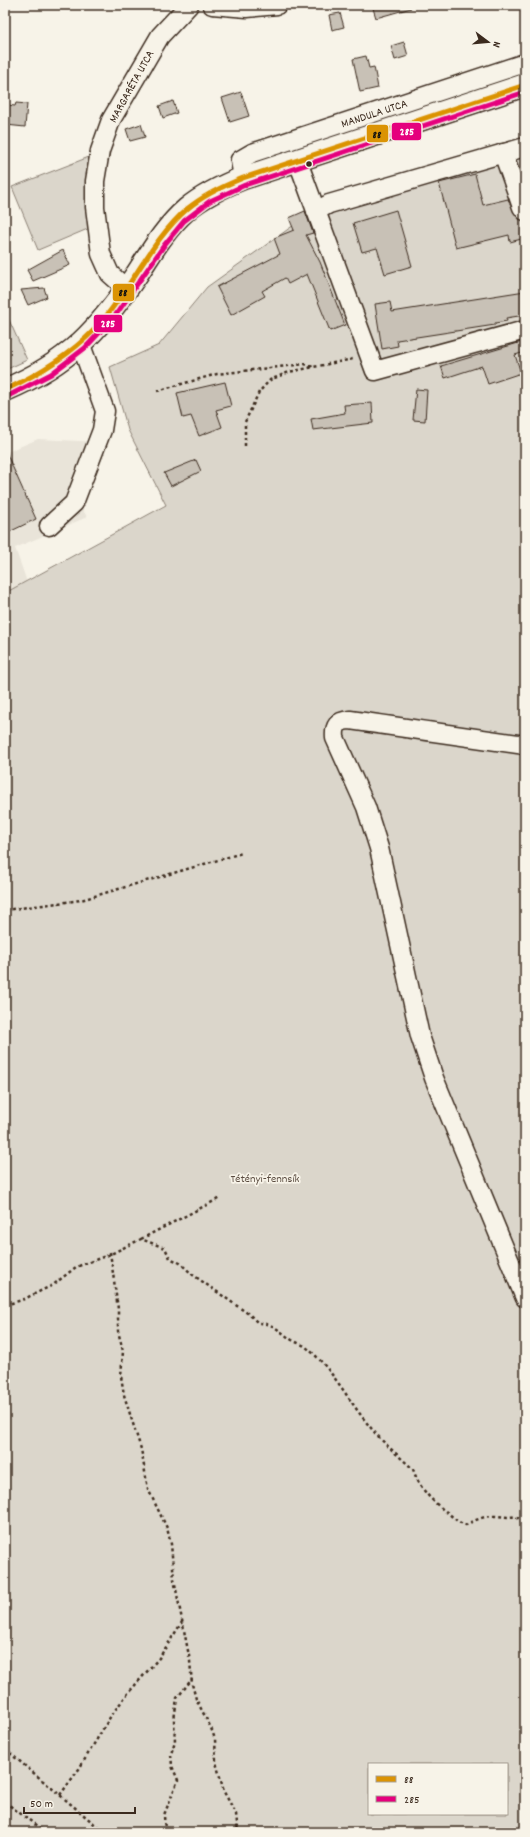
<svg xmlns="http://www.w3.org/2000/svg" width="530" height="1837" font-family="Dekko,sans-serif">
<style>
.built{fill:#e9e4d9}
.green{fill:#dbd6cb;stroke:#8b8074;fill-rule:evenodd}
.building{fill:#c8c1b6;stroke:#3b2a1e}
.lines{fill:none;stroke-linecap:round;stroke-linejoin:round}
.minor-casing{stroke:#3b2a1e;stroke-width:21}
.major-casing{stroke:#3b2a1e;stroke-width:25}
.path{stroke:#3b2a1e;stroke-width:2.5;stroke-dasharray:3 3;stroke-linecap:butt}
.minor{stroke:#f7f3e8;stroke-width:18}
.major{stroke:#f7f3e8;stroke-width:22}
.bus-1-casing{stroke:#f7f3e8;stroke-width:8}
.bus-2-casing{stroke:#f7f3e8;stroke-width:8}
.bus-1{stroke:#db9304;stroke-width:5}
.bus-2{stroke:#e5007d;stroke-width:5}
.bus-dot{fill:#3b2a1e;stroke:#f7f3e8;stroke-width:1.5}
.labels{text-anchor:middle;stroke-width:3.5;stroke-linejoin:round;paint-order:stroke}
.street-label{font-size:12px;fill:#3b2a1e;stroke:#f7f3e8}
.park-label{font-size:12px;fill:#5b4c41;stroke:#f7f3e8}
.line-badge{stroke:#f7f3e8;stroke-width:1.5}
.badge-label{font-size:11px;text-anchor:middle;font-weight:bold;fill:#fff}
.pale-badge-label{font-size:11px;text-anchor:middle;font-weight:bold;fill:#111}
</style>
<rect width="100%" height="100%" fill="#f7f3e8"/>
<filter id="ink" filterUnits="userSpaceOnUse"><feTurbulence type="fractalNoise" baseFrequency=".025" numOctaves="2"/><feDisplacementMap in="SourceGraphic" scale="8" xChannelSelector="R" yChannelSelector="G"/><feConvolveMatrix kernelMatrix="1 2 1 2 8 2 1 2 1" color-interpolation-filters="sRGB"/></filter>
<g filter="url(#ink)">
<!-- built -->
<path class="built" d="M38,439L100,442L79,503L87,517L15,548L27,582L5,593V453Z"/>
<!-- green -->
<g class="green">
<path d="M525,141V1832H5V593L166,505L128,430L110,367L159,345L207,287L315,210ZM369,1764H507V1814H369Z"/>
<path d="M89,157L90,228L38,250L12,187Z"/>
<path d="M5,311L27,360L5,370Z"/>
</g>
<!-- building -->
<g class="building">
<path d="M372,5H410L411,8L376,18Z"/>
<path d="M340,13L344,27L332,30L329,15Z"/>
<path d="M404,42L408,56L395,60L391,46Z"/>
<path d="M366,56L369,68L374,67L378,88L360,92L353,59Z"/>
<path d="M241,92L249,116L230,122L222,98Z"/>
<path d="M173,101L177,113L163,118L159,106Z"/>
<path d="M16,103L27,104L25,127L6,125L7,105L15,106Z"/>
<path d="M141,124L145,137L130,141L126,129Z"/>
<path d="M475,174L483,205L508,199L517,217L525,221V238L510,242L509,235L456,248L439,183Z"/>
<path d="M396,210L412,266L385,274L377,248L362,252L353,223Z"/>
<path d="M305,211L313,233L306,235L320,262L345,325L330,331L307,274L288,284L285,278L262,291L265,296L231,315L217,287L280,254L274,238L294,230L289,218Z"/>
<path d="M63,250L70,265L33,281L27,270Z"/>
<path d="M44,288L47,297L28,305L21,290Z"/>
<path d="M525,291V315L506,318L507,321L495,323V325L397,340L398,346L382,349L375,304L390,302L392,312Z"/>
<path d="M525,341V352L515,355L521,373L488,384L482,366L445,378L441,366Z"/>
<path d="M225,382L231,406L216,410L222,427L199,436L191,416L183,418L177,393Z"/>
<path d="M416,389L427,390L425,421L413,420Z"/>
<path d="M372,403L373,423L313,430L311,419L345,413L344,405Z"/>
<path d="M5,450L36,519L5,534Z"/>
<path d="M196,460L201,471L171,486L164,473Z"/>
</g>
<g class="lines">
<defs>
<g id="minor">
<path d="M212,5L247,8L277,5"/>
<path d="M503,153L522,207L525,211"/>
<path d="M297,159L375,371L525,330"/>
<path d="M243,178L240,160L252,153L525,63"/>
<path d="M316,211L329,204L525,147"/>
<path d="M127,289L110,274L101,254L95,207V181L100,151L111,120L160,36L189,5"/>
<path d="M49,526L74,503L102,430L105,411L81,345"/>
<path d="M525,745L350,720C337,721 334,726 335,738L366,807L379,848L420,1036L434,1078L525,1298"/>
</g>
<path id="major" d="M5,390C69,363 99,330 137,274C152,251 166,227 187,209C204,195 223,186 243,178L525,85"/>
</defs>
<!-- minor casing -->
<use href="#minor" class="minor-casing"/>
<!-- major casing -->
<use href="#major" class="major-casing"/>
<!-- path -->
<g class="path">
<path d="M157,391L217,374L305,364L313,367"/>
<path d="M245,446V422L259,392L270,380L289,372L353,359"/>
<path d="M5,910L81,900L242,853"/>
<path d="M141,1239L220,1198"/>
<path d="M110,1252L118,1309V1331L123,1351L121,1376L124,1395L141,1449L148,1489L167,1528L171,1544L174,1579L190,1661L192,1684L196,1699L211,1728L215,1739L216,1762L224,1792L236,1814L238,1832"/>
<path d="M5,1305L22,1300L53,1285L76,1267L111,1254L141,1239L165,1248L170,1258L180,1263L193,1275L250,1315L258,1323C274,1323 280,1332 292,1340C297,1343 302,1344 306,1347C333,1369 349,1402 371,1428C383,1443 399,1456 413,1469C419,1488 432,1502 448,1513C454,1518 457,1522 466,1525C475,1520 484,1516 494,1516C502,1516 507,1518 516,1516L525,1525"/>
<path d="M5,1749L104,1832"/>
<path d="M60,1795L79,1769L112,1714L129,1692L159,1658L182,1622"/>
<path d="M5,1802L45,1832"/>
<path d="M165,1832L164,1815L178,1780L172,1766L171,1754L175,1741L174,1720L177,1698L192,1679"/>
</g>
<!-- minor -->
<use href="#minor" class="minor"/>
<!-- major -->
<use href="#major" class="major"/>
<defs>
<path id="bus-1" d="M5,390C39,374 69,356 95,329C129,293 151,240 187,209C204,195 223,186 243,178L525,85"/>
<path id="bus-2" d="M8,396L51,374L85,348L115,316L165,244L184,221L210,201L245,185L525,92"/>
</defs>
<!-- bus-1 casing -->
<use href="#bus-1" class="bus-1-casing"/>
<!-- bus-2 casing -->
<use href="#bus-2" class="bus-2-casing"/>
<!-- bus-1 -->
<use href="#bus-1" class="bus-1"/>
<!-- bus-2 -->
<use href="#bus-2" class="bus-2"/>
</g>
</g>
<!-- markers -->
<circle class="bus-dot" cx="309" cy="164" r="3.5"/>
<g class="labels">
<!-- street labels -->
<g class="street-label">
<text transform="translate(131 86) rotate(-61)" y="4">MARGARÉTA UTCA</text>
<text transform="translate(374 113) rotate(-18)" y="4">MANDULA UTCA</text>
</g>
<!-- park labels -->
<g class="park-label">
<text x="265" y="1182">Tétényi-fennsík</text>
</g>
</g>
<g class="line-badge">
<rect x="391" y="122" width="31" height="19" rx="4" fill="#e5007d"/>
<rect x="366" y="124" width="23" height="19" rx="4" fill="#db9304"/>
<rect x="112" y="283" width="23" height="19" rx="4" fill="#db9304"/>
<rect x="93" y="314" width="30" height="19" rx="4" fill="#e5007d"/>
</g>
<g class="badge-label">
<text x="407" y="135">285</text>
<text x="108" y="327">285</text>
</g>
<g class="pale-badge-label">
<text x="377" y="138">88</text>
<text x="123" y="296">88</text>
</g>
<!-- margin -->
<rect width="530" height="1837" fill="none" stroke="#f7f3e8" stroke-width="20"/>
<rect x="10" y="10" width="510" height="1817" fill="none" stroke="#3b2a1e" stroke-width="1.5" filter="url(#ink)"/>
<!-- legend -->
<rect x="368" y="1763" width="140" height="52" fill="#f7f3e8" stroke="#aca397"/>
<rect x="376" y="1776" width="20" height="6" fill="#db9304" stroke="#aca397"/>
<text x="404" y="1783" font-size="12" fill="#3b2a1e">88</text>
<rect x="376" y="1796" width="20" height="6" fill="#e5007d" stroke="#aca397"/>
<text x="404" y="1803" font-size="12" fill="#3b2a1e">285</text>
<!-- north arrow -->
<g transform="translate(488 42) rotate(106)" stroke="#f7f3e8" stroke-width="3" paint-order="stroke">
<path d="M0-3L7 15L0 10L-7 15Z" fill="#3b2a1e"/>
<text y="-6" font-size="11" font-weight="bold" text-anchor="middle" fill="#3b2a1e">N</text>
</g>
<!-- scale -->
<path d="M24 1807v6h111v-6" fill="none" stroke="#3b2a1e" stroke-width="2"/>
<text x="30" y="1807" font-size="12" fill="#3b2a1e" stroke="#f7f3e8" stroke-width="3" paint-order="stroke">50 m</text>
</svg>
